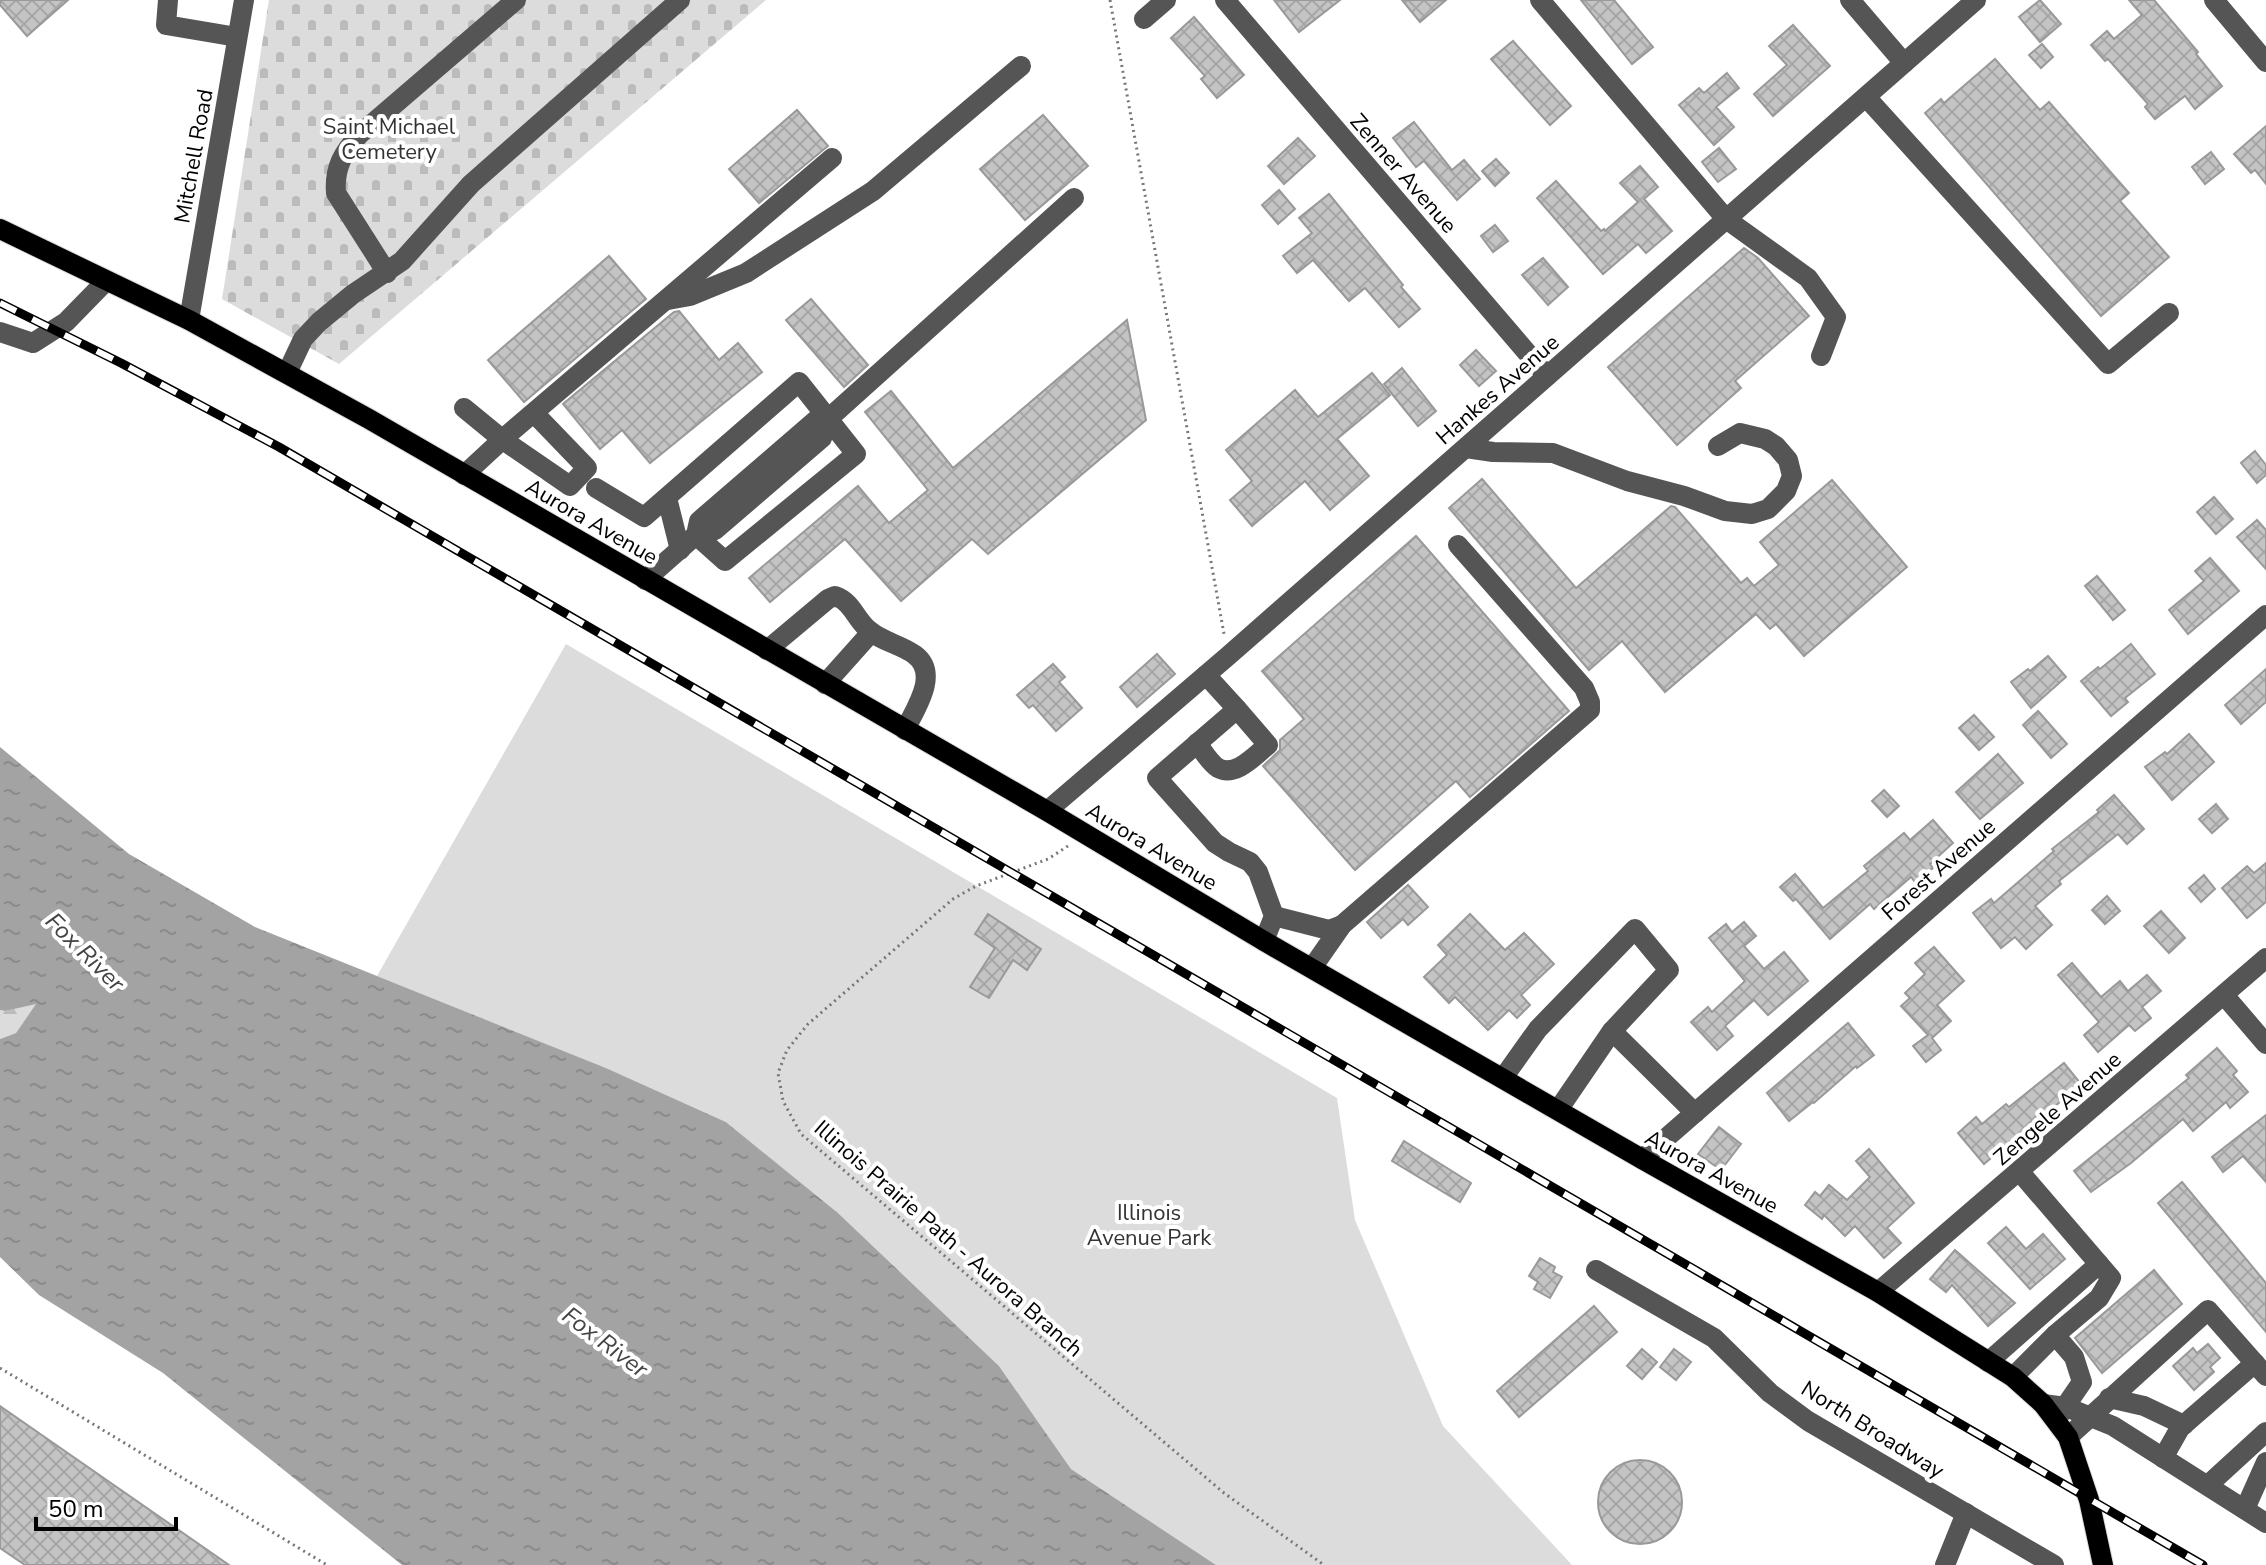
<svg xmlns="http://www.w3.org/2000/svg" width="2266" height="1565" font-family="'Nunito Sans',sans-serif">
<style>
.green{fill:#dcdcdc}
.forest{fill:url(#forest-firs)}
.cemetery{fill:url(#cemetery-stones)}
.water{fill:url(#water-ripples)}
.building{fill:url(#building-cross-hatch);stroke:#999;stroke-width:2}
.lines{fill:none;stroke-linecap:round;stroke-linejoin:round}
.major-casing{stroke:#dbdbdb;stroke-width:22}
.path{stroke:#777;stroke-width:3;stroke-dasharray:2 4;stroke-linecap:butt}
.minor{stroke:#555;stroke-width:20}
.major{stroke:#000;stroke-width:20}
.rail-casing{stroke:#000;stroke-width:9}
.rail{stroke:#fff;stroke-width:6;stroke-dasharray:18;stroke-linecap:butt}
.labels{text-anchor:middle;stroke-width:8;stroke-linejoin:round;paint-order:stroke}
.park-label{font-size:22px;fill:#333;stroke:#fff}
.street-label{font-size:22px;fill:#000;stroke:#fff}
.water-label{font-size:24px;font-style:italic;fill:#444;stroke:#fff}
</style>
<defs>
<pattern id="forest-firs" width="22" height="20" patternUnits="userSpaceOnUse" patternTransform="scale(2)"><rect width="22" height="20" fill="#dcdcdc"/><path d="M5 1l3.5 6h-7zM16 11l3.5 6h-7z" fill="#bbb"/></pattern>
<pattern id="cemetery-stones" width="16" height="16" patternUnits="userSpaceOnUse" patternTransform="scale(2)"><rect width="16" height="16" fill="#dcdcdc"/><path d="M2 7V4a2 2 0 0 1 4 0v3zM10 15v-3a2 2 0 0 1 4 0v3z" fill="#bbb"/></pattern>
<pattern id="water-ripples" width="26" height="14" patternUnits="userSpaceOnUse" patternTransform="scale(2)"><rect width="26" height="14" fill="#a3a3a3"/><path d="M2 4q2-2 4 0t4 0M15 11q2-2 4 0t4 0" fill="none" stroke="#8b8b8b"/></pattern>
<pattern id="building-cross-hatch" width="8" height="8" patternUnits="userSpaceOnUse" patternTransform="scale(2)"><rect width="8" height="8" fill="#c4c4c4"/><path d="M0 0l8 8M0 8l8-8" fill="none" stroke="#a7a7a7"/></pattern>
</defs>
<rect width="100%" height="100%" fill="#fff"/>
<!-- green -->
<path class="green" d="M566,644L1337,1098L1355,1220L1443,1426L1572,1565H1216L1071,1469L999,1366L838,1213L726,1122L606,1068L377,976Z"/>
<!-- forest -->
<path class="forest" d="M37,1003L16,1033L0,1039V1010L5,1011Z"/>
<!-- cemetery -->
<path class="cemetery" d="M269,0H766L339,364L222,299Z"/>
<!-- water -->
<path class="water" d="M0,747L129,854L255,927L606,1068L726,1122L838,1213L999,1366L1071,1469L1216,1565H402L163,1373L39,1295L0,1257V1039L16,1033L36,1004L5,1011L0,1010Z"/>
<!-- building -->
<g class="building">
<path d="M0,0H68L27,36L0,5Z"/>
<path d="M1274,0H1340L1299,32Z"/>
<path d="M1402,0H1446L1420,22Z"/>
<path d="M1581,0H1614L1653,47L1632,64Z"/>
<path d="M2040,0L2061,24L2040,42L2019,17Z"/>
<path d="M2129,0H2154L2198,52L2196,54L2222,86L2195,109L2185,96L2155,119L2145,107L2148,104L2108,59L2105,61L2091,45L2107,31L2114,39L2142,15Z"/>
<path d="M1194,17L1244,75L1217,98L1201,79L1205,76L1171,38Z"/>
<path d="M1793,25L1830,66L1773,116L1754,94L1787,65L1769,46Z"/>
<path d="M1513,41L1571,106L1550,125L1491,59Z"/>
<path d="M2042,44L2053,57L2041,68L2029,55Z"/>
<path d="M1995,59L2040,110L2049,102L2129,193L2120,201L2169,257L2101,316L1925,113L1941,99L1944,103Z"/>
<path d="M1727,73L1739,88L1716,107L1734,127L1714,145L1679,105L1699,88L1704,93Z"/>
<path d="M797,110L828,146L759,203L729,169Z"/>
<path d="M1043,115L1088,166L1025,220L980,169Z"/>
<path d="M1414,122L1452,170L1464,160L1480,179L1457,200L1424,161L1416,167L1393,138Z"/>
<path d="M2266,126V184L2255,170L2251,173L2234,154Z"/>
<path d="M1298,138L1315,156L1284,184L1268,166Z"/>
<path d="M1719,148L1736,169L1718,182L1702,162Z"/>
<path d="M2211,152L2224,169L2205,184L2192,167Z"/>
<path d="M1496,159L1509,173L1495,186L1482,171Z"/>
<path d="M1640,166L1658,187L1644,199L1672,231L1646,253L1638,244L1603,274L1537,198L1556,181L1601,231L1604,229L1605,231L1638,202L1620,183Z"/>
<path d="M1279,190L1295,209L1278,224L1262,205Z"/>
<path d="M1329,194L1403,285L1401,287L1420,309L1399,327L1365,288L1349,301L1313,260L1297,273L1283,256L1312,233L1299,218Z"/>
<path d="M1495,225L1508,241L1493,252L1481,236Z"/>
<path d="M1744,248L1758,258L1809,316L1735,381L1741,388L1677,445L1608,367Z"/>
<path d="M609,256L646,299L524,402L488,360Z"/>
<path d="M1543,258L1568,287L1548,305L1522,275Z"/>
<path d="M811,299L868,365L844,387L786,320Z"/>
<path d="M679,311L719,360L738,343L762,372L650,463L622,430L600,449L563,404L674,312Z"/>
<path d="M1127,320L1146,420L988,554L972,539L901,601L845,539L770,602L749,578L858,486L889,523L928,490L865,412L891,391L953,468Z"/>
<path d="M1476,350L1496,371L1479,386L1460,365Z"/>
<path d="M1402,368L1436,411L1418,426L1384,384Z"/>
<path d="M1372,373L1390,395L1337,439L1369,476L1330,510L1305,481L1252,526L1230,500L1252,481L1226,450L1295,390L1318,417Z"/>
<path d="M2255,451L2266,465V475L2257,483L2241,463Z"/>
<path d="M1482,479L1576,588L1671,506L1675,507L1741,583L1747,578L1754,586L1779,565L1760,542L1832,480L1907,567L1804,656L1776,624L1770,629L1756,614L1665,692L1622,641L1589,670L1449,508Z"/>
<path d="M2214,497L2233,519L2216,534L2197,512Z"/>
<path d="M2257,520L2266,530V569L2237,537Z"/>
<path d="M1416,536L1569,711L1470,797L1456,781L1355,870L1263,766L1280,750V740L1304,719L1262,671Z"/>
<path d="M2210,558L2239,591L2188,634L2169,610L2204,581L2195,571Z"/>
<path d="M2097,576L2125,610L2113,620L2085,586Z"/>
<path d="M2131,644L2155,674L2125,698L2128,702L2111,716L2081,681L2098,667L2100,669Z"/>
<path d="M1157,654L1175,674L1137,707L1120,687Z"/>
<path d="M2048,656L2066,677L2031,708L2011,682L2028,669L2030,671Z"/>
<path d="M1053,664L1065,677L1059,682L1082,708L1056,731L1033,705L1029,708L1017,695Z"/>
<path d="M2266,669V702L2241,724L2225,705Z"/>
<path d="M2038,711L2067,744L2051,758L2023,725Z"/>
<path d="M1974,715L1994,737L1979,750L1959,728Z"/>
<path d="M2189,734L2214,762L2172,800L2145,767L2165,752L2167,754Z"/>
<path d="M1998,754L2023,783L1980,819L1956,792Z"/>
<path d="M1884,790L1899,806L1887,817L1872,801Z"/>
<path d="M2114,795L2144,829L2127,844L2118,834L2059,881L2061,884L2035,906L2052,925L2026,949L2015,937L2001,948L1973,913L1991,899L1994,903L2054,851L2052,849L2099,812L2097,810Z"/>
<path d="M2216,804L2228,819L2212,833L2199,819Z"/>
<path d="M1933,820L1953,843L1930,864L1933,868L1915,882L1911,877L1874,909L1870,904L1830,939L1796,899L1793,901L1780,887L1795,874L1823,908L1868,871L1864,866L1904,833L1910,840Z"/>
<path d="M2266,863V902L2247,918L2222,888L2247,866L2254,873Z"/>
<path d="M2204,875L2215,889L2201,902L2189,888Z"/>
<path d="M1408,885L1428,907L1408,925L1403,919L1381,938L1367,922Z"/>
<path d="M2107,896L2120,911L2105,924L2092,910Z"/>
<path d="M2161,911L2185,938L2169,953L2144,926Z"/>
<path d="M988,914L1041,949L1027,970L1013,960L989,998L970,987L995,948L975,934Z"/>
<path d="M1470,914L1505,950L1524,933L1554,964L1521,995L1530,1005L1517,1018L1509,1010L1488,1030L1455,997L1449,1003L1424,977L1447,955L1438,945Z"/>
<path d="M1744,922L1756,936L1744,946L1764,969L1784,952L1808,981L1768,1015L1754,1000L1725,1026L1733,1036L1717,1050L1691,1022L1708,1007L1712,1012L1745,981L1709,938L1726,924L1732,932Z"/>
<path d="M1934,947L1964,981L1937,1005L1951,1021L1932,1038L1941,1050L1926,1062L1913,1046L1928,1035L1901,1006L1910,998L1905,993L1925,974L1915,963Z"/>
<path d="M2072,963L2101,997L2120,981L2128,991L2147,975L2161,991L2142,1007L2151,1018L2135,1031L2129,1025L2098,1052L2084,1035L2099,1022L2058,975Z"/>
<path d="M1848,1023L1874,1055L1857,1068L1856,1066L1814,1103L1813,1102L1789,1121L1767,1093Z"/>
<path d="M2217,1048L2237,1071L2233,1075L2248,1092L2230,1108L2226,1102L2193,1131L2183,1119L2131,1163L2091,1192L2074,1171L2189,1078L2186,1075Z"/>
<path d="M2064,1063L2085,1089L2065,1105L2062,1100L2014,1143L2012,1140L1984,1164L1958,1133L1976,1117L1982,1124L2006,1104L2009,1107Z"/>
<path d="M2266,1115V1182L2243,1156L2223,1172L2212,1157Z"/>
<path d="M1719,1127L1741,1144L1721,1170L1698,1154Z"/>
<path d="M1404,1141L1471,1183L1460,1202L1392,1161Z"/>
<path d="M1869,1149L1914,1203L1887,1228L1901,1243L1884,1258L1855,1226L1845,1236L1824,1215L1822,1219L1805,1205L1815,1192L1820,1196L1829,1185L1847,1200L1870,1177L1856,1161Z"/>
<path d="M2182,1182L2266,1283V1332L2158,1203Z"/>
<path d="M2006,1227L2026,1249L2043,1234L2065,1259L2030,1289L1988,1243Z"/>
<path d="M1955,1250L2015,1303L1988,1326L1952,1285L1946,1292L1930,1279Z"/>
<path d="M1540,1258L1555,1267L1553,1272L1562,1277L1550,1298L1534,1289L1538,1282L1529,1276Z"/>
<path d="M2154,1270L2182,1304L2102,1373L2075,1338Z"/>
<path d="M1594,1306L1617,1332L1519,1417L1497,1391Z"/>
<path d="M2208,1344L2220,1358L2210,1367L2214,1372L2194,1390L2173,1366L2193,1348L2197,1353Z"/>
<path d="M1642,1349L1657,1362L1642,1379L1627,1366Z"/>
<path d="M1674,1349L1691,1362L1676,1380L1660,1367Z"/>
<path d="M0,1406L229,1565H25L0,1548Z"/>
<circle cx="1640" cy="1502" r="42"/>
</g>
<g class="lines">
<defs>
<path id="major" d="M0,229L189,320L369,419L1047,811L1264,941L1642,1159L1878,1292L1951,1338L2013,1377L2043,1404L2068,1437L2089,1500L2103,1565"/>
</defs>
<!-- major casing -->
<use href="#major" class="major-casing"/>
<!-- path -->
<g class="path">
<path d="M1110,0L1224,634"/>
<path d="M1068,846L1048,859L976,886L953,899L808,1024L787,1050L778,1073L783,1101L801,1134L1224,1493L1324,1565"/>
<path d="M0,1368L327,1565"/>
</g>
<!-- minor -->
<g class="minor">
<path d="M168,0L166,25L237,37"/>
<path d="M1225,0L1547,376"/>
<path d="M1540,0L1726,219L1808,278L1836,317L1821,356"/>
<path d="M1850,0L1904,63"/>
<path d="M2214,0L2266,62"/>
<path d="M1144,19L1166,0"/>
<path d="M1866,97L2108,364L2169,313"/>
<path d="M387,273L336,193C334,168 343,152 360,134L516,0"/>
<path d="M668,300L690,296L746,273L873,191L1021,66"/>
<path d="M189,320L244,0"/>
<path d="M0,332L33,343L66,322L106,281"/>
<path d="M287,373L303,339L319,322L353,294L402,261L471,184L680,0"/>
<path d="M464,408L503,440L570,486L587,468L534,413"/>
<path d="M1466,448L1493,452L1553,453L1627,481L1684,496L1725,511L1752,514L1768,509L1786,491L1792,476L1788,460L1776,446L1765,439L1740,433L1718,446"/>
<path d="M464,475L505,437L832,158"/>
<path d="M596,488L644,517L799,382L856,454L725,561L696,535"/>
<path d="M667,498L680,550"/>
<path d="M696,535L699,521L816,420L828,419"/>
<path d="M645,580L696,535L715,530L822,438L828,419L1074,198"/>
<path d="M767,650L828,599L835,596C853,602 856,621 870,631C883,642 902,645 915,655C940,674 915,709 905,730"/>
<path d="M1206,675L1237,709L1157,778L1215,843L1229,852L1250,862L1258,872L1274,916L1264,941"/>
<path d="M825,684L867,637L868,630"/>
<path d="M1197,743C1203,751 1210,763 1218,768C1236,778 1256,754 1268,745L1237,709"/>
<path d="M1047,811L1228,656L1976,0"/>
<path d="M1274,916L1329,930L1342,925"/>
<path d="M1312,968L1342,925L1590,710V702L1584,688L1458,545"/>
<path d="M2224,995L2266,1044"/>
<path d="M1612,1031L1695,1113"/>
<path d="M1503,1078L1538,1029L1635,929L1669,970L1612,1031L1558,1110"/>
<path d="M1642,1159L2266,615"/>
<path d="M1596,1270L1714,1338L1770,1393L1808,1421L2054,1565"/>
<path d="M1878,1292L2266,958"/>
<path d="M2055,1335L2074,1357L2082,1382L2058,1417"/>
<path d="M1988,1362L2099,1264"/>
<path d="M2013,1377L2055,1335L2099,1298L2111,1278L2020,1172"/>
<path d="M2109,1398L2144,1406L2184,1425"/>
<path d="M2043,1404L2066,1407L2113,1426L2266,1523"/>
<path d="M2068,1437L2208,1310L2266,1376"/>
<path d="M2163,1458L2180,1428L2255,1363"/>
<path d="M2208,1485L2266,1432"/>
<path d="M2245,1509L2266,1462"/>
<path d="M1945,1565L1966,1513"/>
</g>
<!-- major -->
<use href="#major" class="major"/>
<defs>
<path id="rail" d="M0,303L121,363L279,447L2203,1565"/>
</defs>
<!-- rail casing -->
<use href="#rail" class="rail-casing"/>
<!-- rail -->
<use href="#rail" class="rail"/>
</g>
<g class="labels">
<!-- park labels -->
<g class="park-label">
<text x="389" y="134">Saint Michael<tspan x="389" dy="25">Cemetery</tspan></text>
<text x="1149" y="1220">Illinois<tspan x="1149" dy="25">Avenue Park</tspan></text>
</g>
<!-- street labels -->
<g class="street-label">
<text transform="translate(193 156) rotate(-80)" y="8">Mitchell Road</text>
<text transform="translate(1404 173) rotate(49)" y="8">Zenner Avenue</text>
<text transform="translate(1497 389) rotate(-41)" y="8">Hankes Avenue</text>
<text transform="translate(592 521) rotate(30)" y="8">Aurora Avenue</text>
<text transform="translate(1152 846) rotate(31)" y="8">Aurora Avenue</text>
<text transform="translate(1938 869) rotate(-41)" y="8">Forest Avenue</text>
<text transform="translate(2057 1108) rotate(-41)" y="8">Zengele Avenue</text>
<text transform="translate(1712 1171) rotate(29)" y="8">Aurora Avenue</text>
<text transform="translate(949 1238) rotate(41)" y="8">Illinois Prairie Path - Aurora Branch</text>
<text transform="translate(1873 1429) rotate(32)" y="8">North Broadway</text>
</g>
<!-- water labels -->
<g class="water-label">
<text transform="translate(85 952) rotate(45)" y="8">Fox River</text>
<text transform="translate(605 1342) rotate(37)" y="8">Fox River</text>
</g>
</g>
<!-- scale -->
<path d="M36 1517v12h140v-12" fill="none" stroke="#000000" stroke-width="4"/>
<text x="48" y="1517" font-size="24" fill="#000000" stroke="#ffffff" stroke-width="6" paint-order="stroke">50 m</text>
</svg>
